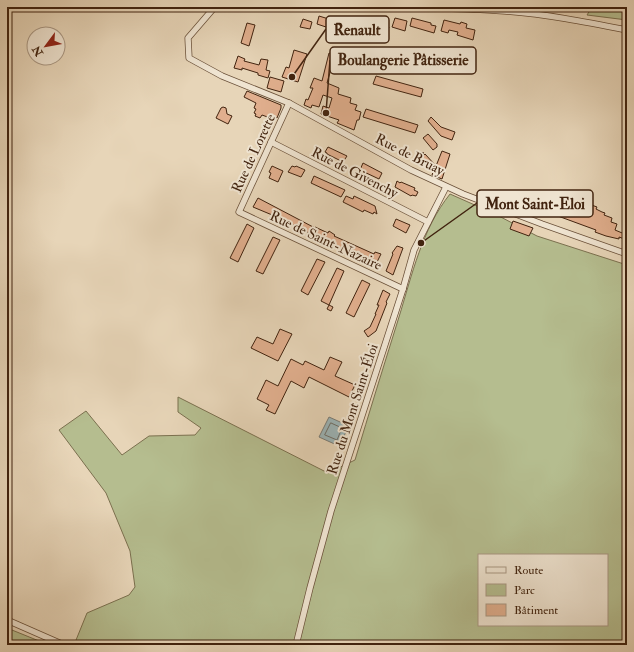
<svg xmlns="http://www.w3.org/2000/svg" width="634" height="652" font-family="'IM FELL Double Pica',serif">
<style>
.green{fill:#b5bd8f;stroke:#7b704f;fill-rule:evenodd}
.water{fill:#9cb6ba;stroke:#787b76}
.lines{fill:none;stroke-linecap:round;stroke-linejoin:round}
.shore{stroke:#6e6c64;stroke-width:1}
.building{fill:#e1af8e;stroke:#41230f}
.street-casing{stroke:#6a5039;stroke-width:7}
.street{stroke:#efe4d1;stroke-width:5.5}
.labels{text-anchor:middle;stroke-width:4;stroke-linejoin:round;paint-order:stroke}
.street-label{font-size:14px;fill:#41230f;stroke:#efe4d1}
.leader{fill:none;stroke:#41230f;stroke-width:1.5}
.callout-dot{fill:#41230f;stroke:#efe4d1;stroke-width:1.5}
.callout{fill:#efe4d1;stroke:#41230f;stroke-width:1.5}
.callout-label{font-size:15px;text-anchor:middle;font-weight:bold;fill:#41230f}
</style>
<rect width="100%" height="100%" fill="#e7d5b8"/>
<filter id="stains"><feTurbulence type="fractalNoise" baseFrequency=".005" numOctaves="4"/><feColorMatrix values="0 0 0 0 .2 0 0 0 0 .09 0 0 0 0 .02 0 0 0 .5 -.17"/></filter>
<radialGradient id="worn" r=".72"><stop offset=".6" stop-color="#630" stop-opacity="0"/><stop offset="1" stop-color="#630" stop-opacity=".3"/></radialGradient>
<!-- green -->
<g class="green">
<path d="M592,7H627V20L587,15Z"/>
<path d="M450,194L495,214L537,236L627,265V645H74L87,613L129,595L135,587L130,551L106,493L59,430L86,411L122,455L149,436L195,435L201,428L178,412V397L328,473L355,460C369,413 384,365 399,317C412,275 422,229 450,194ZM479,555H607V625H479Z"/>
<path d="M7,628L49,645H7Z"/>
</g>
<!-- water -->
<path class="water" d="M329,417L349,426L339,446L319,437Z"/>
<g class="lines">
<!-- shore -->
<path class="shore" d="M331,423L342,428L337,440L325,435Z"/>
</g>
<!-- building -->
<g class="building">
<path d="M319,16L332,20L329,28L317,24Z"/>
<path d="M361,18L389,27L385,38L371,35L373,29L358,26Z"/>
<path d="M395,18L407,21L405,31L392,27Z"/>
<path d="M412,18L431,23V25L436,26L434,33L410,26Z"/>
<path d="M303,19L312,22L310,29L300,27Z"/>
<path d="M444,20L460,24L461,22L467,24L466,28L475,30L473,40L457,35L458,32L449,30L448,33L441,31Z"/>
<path d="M247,23L255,25L249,46L241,43Z"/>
<path d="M294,50L307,54L298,82L282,77L286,67L289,68Z"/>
<path d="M329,53L335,55L327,83L339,88L338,94L351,98L350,103L357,105L355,110L361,112L359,120H357L354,130L337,123L339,120L321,114L323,106L329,108L332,98L323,95L319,107L312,105L311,108L304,105L306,99L308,100L313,88H310L314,78L322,81Z"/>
<path d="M238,56L245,59L244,61L259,65L261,59L268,60L266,70L270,71L268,78L258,75V73L242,68V70L234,68Z"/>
<path d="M376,76L423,89L421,97L373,84Z"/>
<path d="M270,77L284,81L281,92L267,88Z"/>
<path d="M247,91L281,105V108L277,118L274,116L273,119L262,115L260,118L255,116L256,114L254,113L256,109L254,108L256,103L244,97Z"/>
<path d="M223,107L226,108L227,114L232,116L228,124L216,118L221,108Z"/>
<path d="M366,109L418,125L415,133L363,117Z"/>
<path d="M431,117L441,127L455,132L452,140L441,136L428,121Z"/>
<path d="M428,134L437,144V147L433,150L423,138Z"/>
<path d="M328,147L347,156L343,162L327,154V153L325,152Z"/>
<path d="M442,151L450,154L442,179L432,175L433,172L419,156L423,152L424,155L425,154L436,166Z"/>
<path d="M363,163L382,173L379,179L360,170Z"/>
<path d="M272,166L283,171L278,182L269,178L271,173L269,172Z"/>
<path d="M292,166L295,167L296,166L305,170L301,177L288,172Z"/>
<path d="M314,176L345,190L341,197L311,183Z"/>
<path d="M397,181L400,183L401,182L415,188L414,190L418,192L416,196L412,195L411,196L395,187Z"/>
<path d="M556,193L569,198L566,206L575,210L578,200L597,207L596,209L602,212L605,213L604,215L612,218L611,222L617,224L615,230L627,235V240L619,237V239L606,236L595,232L596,230L547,212Z"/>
<path d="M346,196L353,199L354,196L375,206L377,214L374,212L373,214L364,210L363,212L343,202Z"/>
<path d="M258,198L315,228V227L328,233L329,231L335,235L334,236L374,254L375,252L381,254L376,264L372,262L371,264L277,217L253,207Z"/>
<path d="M396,219L410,225L406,233L393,226Z"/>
<path d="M513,221L533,228L529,236L510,229Z"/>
<path d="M247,224L254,228L238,262L230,258Z"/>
<path d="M273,237L280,240L263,274L256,271Z"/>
<path d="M397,246L403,248L393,275L386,271L393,254L392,253Z"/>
<path d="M317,259L325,262L308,295L301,291Z"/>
<path d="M337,268L344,271L329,305L333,307L331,311L327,309L329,305L321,301Z"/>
<path d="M362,280L370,284L354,317L346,313Z"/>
<path d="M383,290L390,294L386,302L387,303L376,331L368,337L364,331L370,327L376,314H375L379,305H377Z"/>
<path d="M280,329L292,334L278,361L251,348L257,337L273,344Z"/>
<path d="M330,357L342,362L335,376L355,385L349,397L309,377L304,388L291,381L275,414L266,410L269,405L257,399L266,380L278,386L291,359L303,365L305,361L324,370Z"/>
</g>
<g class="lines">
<defs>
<g id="street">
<path d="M220,7L213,9L188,38L189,58L222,76L289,103L411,170L463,194L542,224L627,254"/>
<path d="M300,7C368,9 436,6 504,11C545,14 586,22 627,30"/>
<path d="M289,103L239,212L403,289"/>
<path d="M271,142L428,222"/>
<path d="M7,620L64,645"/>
<path d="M296,645L310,588L331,511L403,289L414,250L446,187"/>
</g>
</defs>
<!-- street casing -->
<use href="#street" class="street-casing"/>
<!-- street -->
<use href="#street" class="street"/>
</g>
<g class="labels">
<!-- street labels -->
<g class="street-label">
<text transform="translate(253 153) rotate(-65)" y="5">Rue de Lorette</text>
<text transform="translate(410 154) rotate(27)" y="5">Rue de Bruay</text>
<text transform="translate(355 172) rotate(27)" y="5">Rue de Givenchy</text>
<text transform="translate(326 240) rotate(25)" y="5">Rue de Saint-Nazaire</text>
<text transform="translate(352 409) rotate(-72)" y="5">Rue du Mont Saint-Éloi</text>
</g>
</g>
<!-- callouts -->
<path class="leader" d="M292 77L326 29M326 113L330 60M421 243L477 203"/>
<g class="callout-dot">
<circle cx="292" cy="77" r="4"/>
<circle cx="326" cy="113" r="4"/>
<circle cx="421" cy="243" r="4"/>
</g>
<g class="callout">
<rect x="326" y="16" width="63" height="27" rx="4"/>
<rect x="330" y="47" width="146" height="27" rx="4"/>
<rect x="477" y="190" width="116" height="27" rx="4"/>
</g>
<g class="callout-label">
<text x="357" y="35">Renault</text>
<text x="403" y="65">Boulangerie Pâtisserie</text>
<text x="535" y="209">Mont Saint-Eloi</text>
</g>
<!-- margin -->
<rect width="634" height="652" fill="none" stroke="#e7d5b8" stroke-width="24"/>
<rect x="8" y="8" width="618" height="636" fill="none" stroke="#41230f" stroke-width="2"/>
<rect x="12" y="12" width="610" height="628" fill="none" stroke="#41230f"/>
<!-- legend -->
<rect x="478" y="554" width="130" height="72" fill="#efe4d1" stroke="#a99783"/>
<rect x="486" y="567" width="20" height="6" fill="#efe4d1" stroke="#a99783"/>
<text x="514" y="574" font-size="12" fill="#41230f">Route</text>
<rect x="486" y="584" width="20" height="12" fill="#b5bd8f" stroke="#a99783"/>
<text x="514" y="594" font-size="12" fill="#41230f">Parc</text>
<rect x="486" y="604" width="20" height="12" fill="#e1af8e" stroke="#a99783"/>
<text x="514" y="614" font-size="12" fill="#41230f">Bâtiment</text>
<!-- north arrow -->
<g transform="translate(46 46) rotate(238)"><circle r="19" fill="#efe4d1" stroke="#a99783"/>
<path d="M0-3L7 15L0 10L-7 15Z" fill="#8f2418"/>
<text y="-6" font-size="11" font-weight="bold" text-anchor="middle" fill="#41230f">N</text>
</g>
<rect width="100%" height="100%" filter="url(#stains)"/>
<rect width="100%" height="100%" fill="url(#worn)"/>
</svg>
